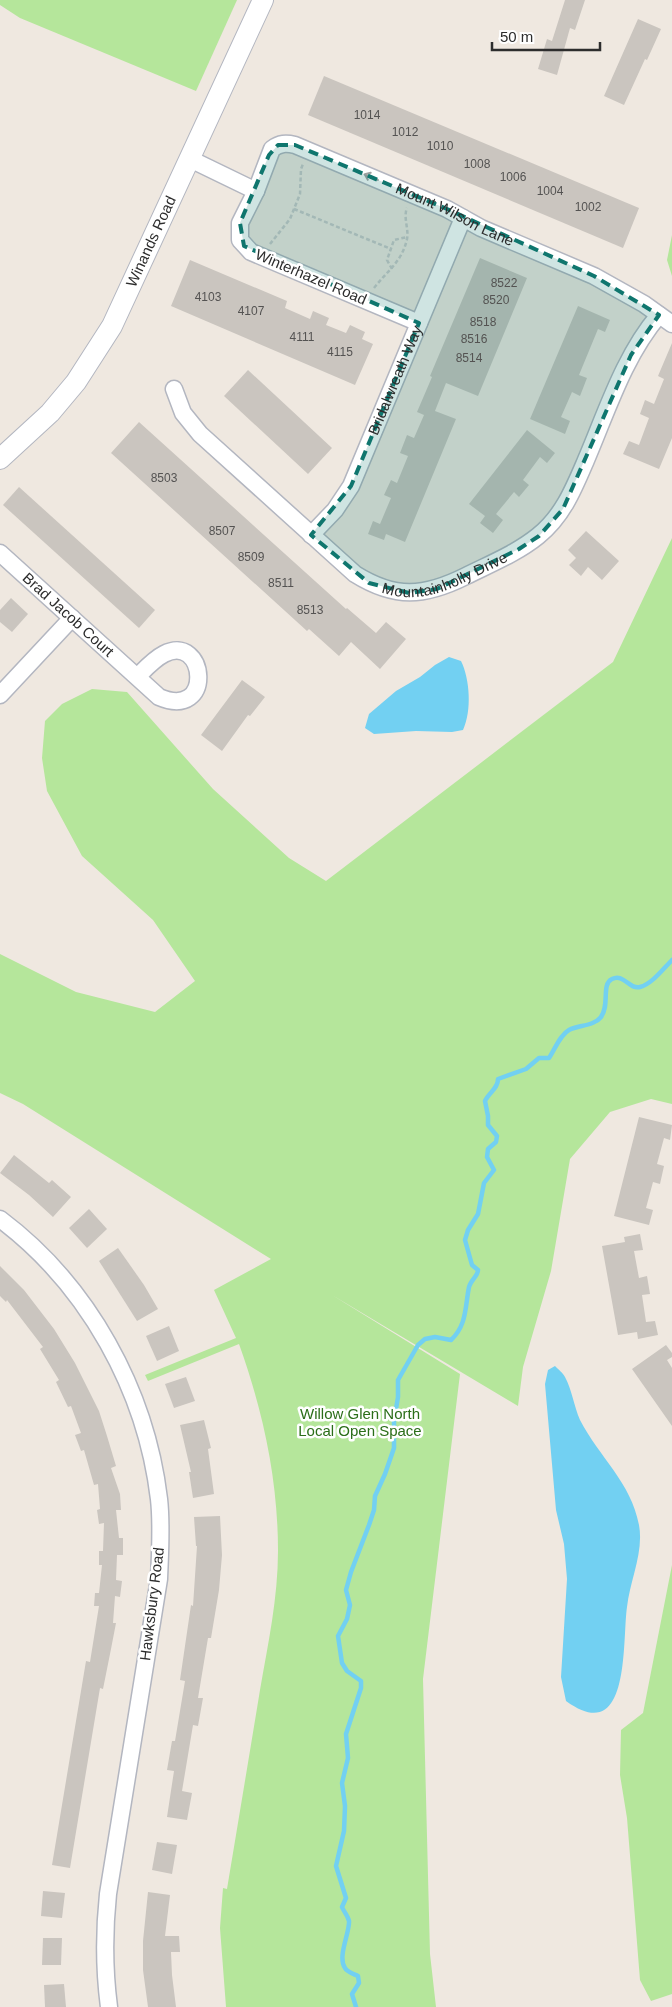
<svg xmlns="http://www.w3.org/2000/svg" width="672" height="2007" font-family="Helvetica,sans-serif">
<style>
.green{fill:#b5e69b}
.water{fill:#72d0f2}
.lines{fill:none;stroke-linecap:round;stroke-linejoin:round}
.stream{stroke:#72d0f2;stroke-width:4.5}
.building{fill:#cac5bf}
.minor-casing{stroke:#b3b6c0;stroke-width:19}
.tertiary-casing{stroke:#b3b6c0;stroke-width:22}
.path{stroke:#c8c8c8;stroke-width:2.5;stroke-dasharray:4 2.5;stroke-linecap:butt}
.minor{stroke:#fff;stroke-width:16}
.tertiary{stroke:#fff;stroke-width:20}
.oneway{stroke:#a0a0a0}
.marked{fill:#0f766e;fill-opacity:0.2;stroke:#0f766e;stroke-width:4;stroke-dasharray:10 6;stroke-linejoin:round}
.labels{text-anchor:middle;stroke-width:5;stroke-linejoin:round;paint-order:stroke}
.number-label{font-size:12px;fill:#545352}
.street-label{font-size:15px;fill:#2d2d2d;stroke:#fff}
.park-label{font-size:15px;fill:#2b6e19;stroke:#fff}
</style>
<rect width="100%" height="100%" fill="#efe8e0"/>
<!-- green -->
<g class="green">
<path d="M0,0H237L196,91L20,18L0,5Z"/>
<path d="M672,235V276L667,260Z"/>
<path d="M672,538V1104L651,1099L610,1112L570,1159L551,1271L523,1367L518,1406L332,1295L460,1374L423,1679L430,1954L436,2007H226L220,1928L223,1888L227,1889C238,1823 249,1757 260,1690C268,1644 278,1598 278,1551C278,1479 263,1411 239,1344L148,1381L145,1375L236,1338L214,1290L271,1259L23,1104L0,1093V954L76,992L155,1012L195,981L153,920L82,856L47,791L42,758L45,721L62,704L92,689L127,692L213,789L289,858L326,881L613,662Z"/>
<path d="M672,1565V1994L651,2001L640,1980L627,1818L620,1775L621,1730L643,1713Z"/>
</g>
<!-- water -->
<g class="water">
<path d="M449,657L461,661C470,679 472,711 463,730L452,732L416,731L374,734L365,728L369,714L396,691L420,677L435,665Z"/>
<path d="M555,1366C558,1369 563,1373 565,1377C572,1390 574,1406 580,1420C599,1457 631,1482 639,1525C644,1552 630,1580 627,1607C622,1642 631,1748 566,1701L561,1677L567,1579L564,1544L556,1510L545,1384L548,1370Z"/>
</g>
<g class="lines">
<!-- stream -->
<path class="stream" d="M356,2007L352,1994L359,1983L358,1976C354,1974 347,1972 345,1968C337,1957 350,1932 349,1921C348,1916 344,1912 342,1907L346,1898L336,1866L344,1831L345,1806L342,1783L348,1758L346,1734L361,1688V1681L347,1671L342,1663L338,1636L347,1619L350,1605L346,1590L351,1572L369,1525L374,1510L375,1496L385,1474L394,1448V1421L398,1397V1380L418,1345L425,1339L435,1337L451,1340C467,1325 465,1307 469,1287C471,1280 478,1276 478,1270L472,1265L465,1240L468,1230L478,1214L484,1183L494,1170L487,1157L488,1149L496,1142L497,1136L488,1125V1116L485,1101C489,1092 498,1089 498,1079L526,1069L539,1058H549C555,1049 560,1035 569,1030C579,1025 594,1026 601,1017C610,1005 601,984 612,979C624,973 629,990 640,987C652,984 663,969 672,960"/>
</g>
<!-- building -->
<g class="building">
<path d="M565,0H585L575,30L570,28L557,75L538,69L547,39L552,41Z"/>
<path d="M638,19L661,29L647,60L645,59L624,105L604,96Z"/>
<path d="M324,76L639,208L623,248L308,115Z"/>
<path d="M480,258L527,278L478,396L446,383L435,411L456,419L405,542L386,534L384,540L368,534L373,521L380,524L391,498L384,495L391,480L397,483L408,456L400,453L407,435L414,438L424,415L417,412L432,377L430,376Z"/>
<path d="M190,260L287,301L285,308L310,319L313,311L329,318L326,325L346,333L350,325L365,332L362,339L373,344L355,385L171,306Z"/>
<path d="M578,306L610,320L605,332L598,329L579,375L587,378L580,396L572,392L561,417L570,421L565,434L530,419Z"/>
<path d="M672,343V438L659,469L623,454L629,441L639,445L649,418L640,414L645,400L654,404L664,379L658,376Z"/>
<path d="M248,370L332,448L308,474L224,396Z"/>
<path d="M139,422L346,609L347,608L376,633L386,622L406,639L380,669L351,642L339,656L309,629L307,631L111,453Z"/>
<path d="M527,430L555,453L547,463L540,457L523,480L529,485L519,497L514,492L496,514L503,520L493,533L480,523L485,516L469,504Z"/>
<path d="M19,487L155,610L139,628L3,505Z"/>
<path d="M586,531L619,561L602,580L588,567L581,576L569,565L576,558L568,550Z"/>
<path d="M11,598L28,614L12,632L0,622V610Z"/>
<path d="M242,680L265,697L250,716L248,715L222,751L201,735Z"/>
<path d="M639,1117L672,1125L670,1140L664,1138L657,1164L664,1166L660,1184L653,1182L646,1208L653,1210L649,1225L614,1216Z"/>
<path d="M14,1155L49,1183L52,1180L71,1197L53,1217L29,1195L0,1173Z"/>
<path d="M89,1209L107,1229L87,1248L69,1228Z"/>
<path d="M640,1234L643,1250L634,1251L639,1278L647,1276L650,1294L642,1295L646,1322L655,1321L658,1335L638,1339L637,1332L618,1335L602,1246L625,1242L624,1237Z"/>
<path d="M118,1248L144,1285L158,1309L137,1321L99,1261Z"/>
<path d="M0,1266L24,1290L54,1329L75,1363L99,1411L107,1436L116,1466L111,1468L120,1494L121,1510H116L119,1538H123V1555H117L116,1580L122,1581L120,1597L115,1596L113,1623H116L111,1649L103,1689L100,1688L70,1868L52,1865L86,1661L90,1662L99,1606H94L95,1593H99L102,1565H99V1551H103L104,1523L99,1524L97,1510L100,1509L98,1484L94,1485L84,1450L81,1451L75,1435L81,1433L71,1406L68,1407L56,1382L59,1380L40,1349L43,1347L7,1300L6,1302L0,1296Z"/>
<path d="M169,1326L179,1351L157,1361L146,1336Z"/>
<path d="M666,1345L672,1353V1357L667,1360L672,1368V1426L632,1369Z"/>
<path d="M186,1377L195,1401L174,1408L165,1384Z"/>
<path d="M204,1420L211,1448L208,1449L214,1494L193,1498L189,1472H191L180,1425Z"/>
<path d="M220,1516L222,1555L219,1590L211,1638H208L198,1698H203L198,1726L193,1725L182,1791L192,1793L187,1820L167,1817L174,1771L167,1770L172,1741H175L185,1681L180,1680L191,1605L193,1606L197,1546H196L194,1517Z"/>
<path d="M157,1842L177,1845L172,1874L152,1870Z"/>
<path d="M43,1891L65,1893L62,1918L41,1916Z"/>
<path d="M148,1892L170,1895L165,1936H179L180,1952H171L172,1975L176,2007H148L143,1970V1941Z"/>
<path d="M43,1938H62L61,1965H42Z"/>
<path d="M64,1984L66,2007H45L44,1985Z"/>
</g>
<g class="lines">
<defs>
<g id="minor">
<path d="M190,159L256,191"/>
<path id="s1" d="M419,323L251,252L240,240V223L256,191L272,149C280,143 286,143 295,145L447,209L481,228L594,276L644,304L672,324"/>
<path id="s2" d="M174,389L183,413L200,434L355,574C395,599 424,597 466,576C490,564 517,553 538,536C563,516 574,488 586,460C607,411 624,356 659,315"/>
<path id="s3" d="M311,535L335,510L351,486L463,218"/>
<path id="s4" d="M0,553L159,697C215,721 206,632 164,654C154,659 145,669 137,677"/>
<path d="M0,695L72,618"/>
<path d="M0,1219C88,1285 146,1390 159,1499C162,1525 160,1552 159,1579L108,1894C104,1932 104,1969 109,2007"/>
</g>
<g id="tertiary">
<path id="s5" d="M0,459L50,413L76,382L112,326L263,0"/>
</g>
</defs>
<!-- minor casing -->
<use href="#minor" class="minor-casing"/>
<!-- tertiary casing -->
<use href="#tertiary" class="tertiary-casing"/>
<!-- path -->
<g class="path">
<path d="M294,209L391,249"/>
<path d="M270,244L290,219L300,194L301,169L303,164"/>
<path d="M392,269L387,260L394,240L407,237"/>
<path d="M374,288C387,271 402,262 407,239C409,228 403,218 407,208"/>
</g>
<!-- minor -->
<use href="#minor" class="minor"/>
<!-- tertiary -->
<use href="#tertiary" class="tertiary"/>
</g>
<!-- one-way arrows -->
<defs><path id="oneway-shaft" d="M-6 0H5M1.5-3L5.5 0L1.5 3" fill="none" stroke-width="1.6" stroke-linecap="round" stroke-linejoin="round" transform="scale(1.25)"/></defs>
<use class="oneway" href="#oneway-shaft" transform="translate(371 177) rotate(-157)"/>
<!-- marked area -->
<path class="marked" d="M278,145H295L447,209L594,276L659,315L631,355L563,509L539,536L519,549L437,589L409,593L369,583L311,535L351,486L419,323L244,246L240,223L269,155Z"/>
<g class="labels">
<!-- number labels -->
<g class="number-label">
<text x="367" y="119">1014</text>
<text x="405" y="136">1012</text>
<text x="440" y="150">1010</text>
<text x="477" y="168">1008</text>
<text x="513" y="181">1006</text>
<text x="550" y="195">1004</text>
<text x="588" y="211">1002</text>
<text x="504" y="287">8522</text>
<text x="208" y="301">4103</text>
<text x="496" y="304">8520</text>
<text x="251" y="315">4107</text>
<text x="483" y="326">8518</text>
<text x="302" y="341">4111</text>
<text x="474" y="343">8516</text>
<text x="340" y="356">4115</text>
<text x="469" y="362">8514</text>
<text x="164" y="482">8503</text>
<text x="222" y="535">8507</text>
<text x="251" y="561">8509</text>
<text x="281" y="587">8511</text>
<text x="310" y="614">8513</text>
</g>
<!-- street labels -->
<g class="street-label">
<text dy="5" stroke="none"><textPath href="#s1" startOffset="495">Mount Wilson Lane</textPath></text>
<text dy="5" stroke="none"><textPath href="#s5" startOffset="268">Winands Road</textPath></text>
<text transform="translate(311 277) rotate(23)" y="5">Winterhazel Road</text>
<text dy="5" stroke="none"><textPath href="#s3" startOffset="178">Bridalwreath Way</textPath></text>
<text dy="5" stroke="none"><textPath href="#s2" startOffset="358">Mountainholly Drive</textPath></text>
<text dy="5" stroke="none"><textPath href="#s4" startOffset="92">Brad Jacob Court</textPath></text>
<text transform="translate(152 1604) rotate(-83)" y="5">Hawksbury Road</text>
</g>
<!-- park labels -->
<g class="park-label">
<text x="360" y="1419">Willow Glen North<tspan x="360" dy="17">Local Open Space</tspan></text>
</g>
</g>
<!-- scale -->
<path d="M492 42v8h108v-8" fill="none" stroke="#2d2d2d" stroke-width="2.5"/>
<text x="500" y="42" font-size="15" fill="#2d2d2d" stroke="#ffffff" stroke-width="4" paint-order="stroke">50 m</text>
</svg>
